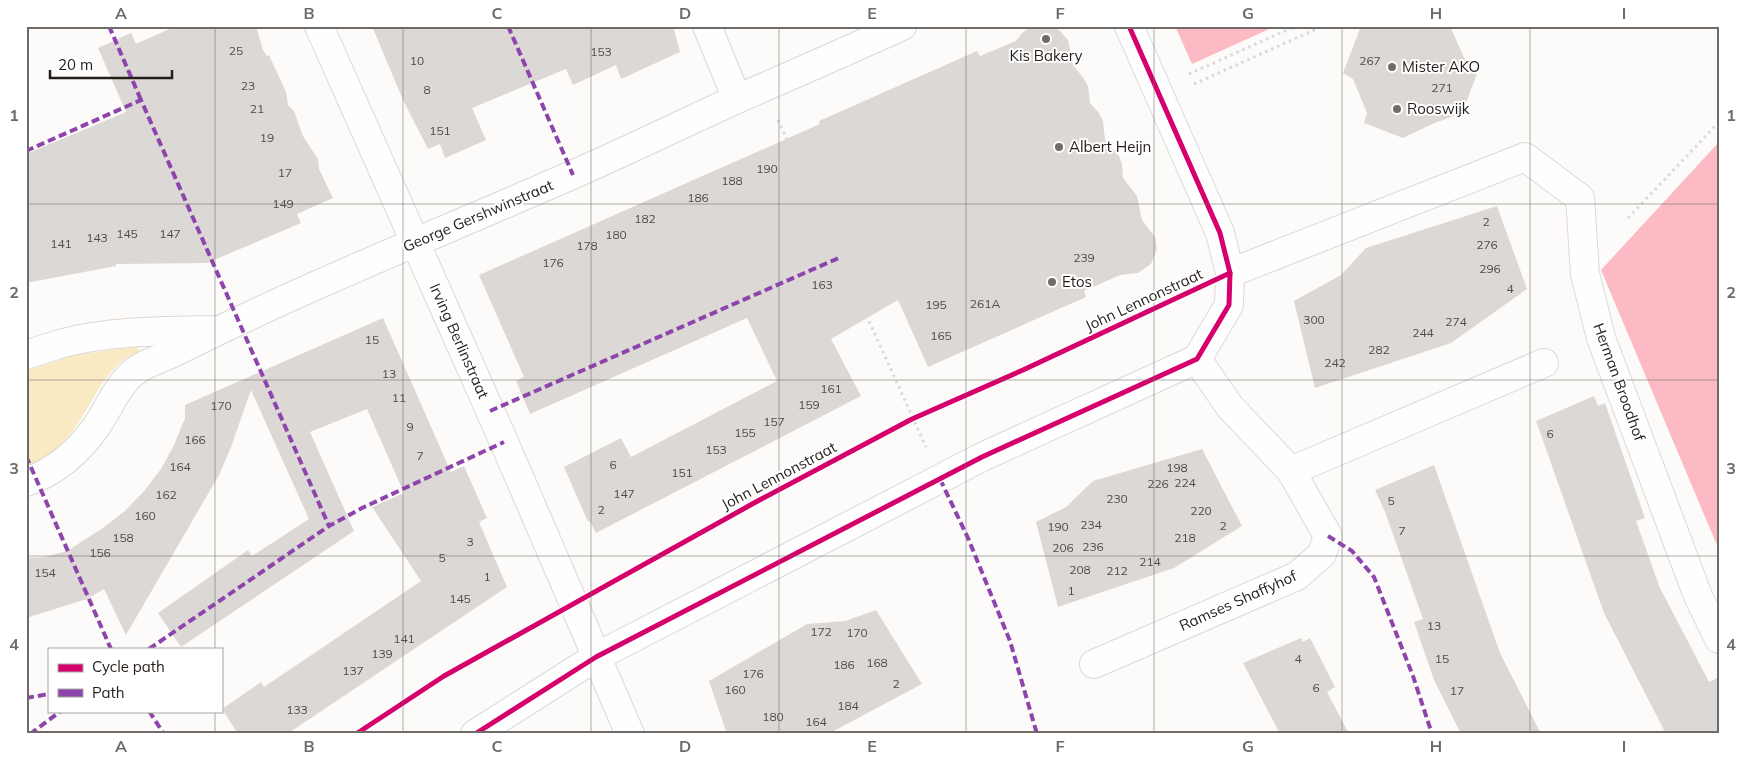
<svg xmlns="http://www.w3.org/2000/svg" width="1745" height="760" font-family="Mulish,sans-serif">
<style>
.green{fill:#f9eac3}
.water{fill:#fbbac4}
.building{fill:#dcd8d5}
.lines{fill:none;stroke-linecap:round;stroke-linejoin:round}
.minor-casing{stroke:#dcd8d5;stroke-width:30}
.path{stroke:#dad9d9;stroke-width:3;stroke-dasharray:2.5 4;stroke-linecap:butt}
.minor{stroke:#fffefe;stroke-width:28}
.quiet{stroke:#8e44ad;stroke-width:4;stroke-dasharray:8 4;stroke-linecap:butt}
.cycleway-casing{stroke:#fff;stroke-width:8}
.cycleway{stroke:#d6006c;stroke-width:5}
.grid{fill:none;stroke:#706b67;stroke-width:1;stroke-opacity:0.55}
.poi-dot{fill:#706b67;stroke:#fff;stroke-width:2}
.labels{text-anchor:middle;stroke-width:4;stroke-linejoin:round;paint-order:stroke}
.number-label{font-size:12px;fill:#524c48}
.poi-label{font-size:15px;fill:#241d19;stroke:#fff;text-anchor:start}
.street-label{font-size:15px;fill:#241d19;stroke:#fff}
.neatline{fill:none;stroke:#706b67;stroke-width:2}
.grid-label{font-size:16px;text-anchor:middle;font-weight:bold;fill:#706b67}
</style>
<rect width="100%" height="100%" fill="#fdfbf9"/>
<!-- green -->
<path class="green" d="M138,347L139,352C135,354 129,356 125,359C100,376 87,416 66,439C55,452 41,461 26,469V371L72,355Z"/>
<!-- water -->
<g class="water">
<path d="M1175,26H1276L1192,64Z"/>
<path d="M1719,142V550L1601,270Z"/>
</g>
<!-- building -->
<g class="building">
<path d="M176,26H256L263,50L267,56L269,55L286,92L288,105L294,111L303,136L318,159L319,169L333,198L297,214L301,223L207,263L116,264V266L26,283V154L126,112L98,48L131,33L136,44Z"/>
<path d="M372,26H673L680,52L621,79L616,65L573,85L566,69L472,108L486,140L445,158L440,144L428,149L403,100Z"/>
<path d="M1032,26H1052L1060,31L1068,40L1073,65L1084,79L1088,86L1090,103L1099,113L1103,121L1105,140L1119,156L1122,164L1123,178L1137,196L1142,220L1155,237L1157,249L1151,264L1138,273L1120,275L1084,291L1086,297L928,367L898,300L831,339L861,396L596,533L590,521L588,522L564,467L621,438L631,457L777,381L747,318L530,414L516,381L524,377L479,275L820,124L819,121L977,51L980,56L1016,41L1022,33Z"/>
<path d="M1361,26H1450L1469,69L1477,74L1462,113L1432,124L1403,138L1364,123L1367,113L1353,79L1343,73Z"/>
<path d="M1497,206L1527,289L1451,343L1315,388L1294,301L1341,275L1366,248Z"/>
<path d="M383,318L451,472L464,466L487,518L479,522L507,587L287,734H238L222,709L261,682L264,687L421,581L372,507L404,493L367,409L310,432L354,531L181,647L158,613L248,550L252,556L309,519L251,390L231,447L219,475L126,635L104,589L87,599L26,618V558L45,557L67,551L103,528L125,511L144,491L161,469L174,445L185,418V405Z"/>
<path d="M1594,396L1598,406L1605,403L1645,518L1636,521L1660,588L1709,682L1719,677V734H1666L1604,613L1536,421Z"/>
<path d="M1202,449L1242,526L1174,568L1058,607L1036,522L1066,507L1093,481Z"/>
<path d="M1434,465L1500,653L1541,734H1461L1434,680L1414,622L1423,619L1385,512L1375,490Z"/>
<path d="M876,610L922,684L828,734H727L709,681L807,624L845,621Z"/>
<path d="M1301,638L1303,642L1310,638L1335,687L1327,692L1349,734H1280L1243,663Z"/>
</g>
<g class="lines">
<defs>
<g id="minor">
<path d="M319,26L504,442L630,734"/>
<path d="M707,26L737,99"/>
<path d="M1230,273L1525,157L1580,198L1585,274L1601,338L1698,596L1719,639"/>
<path d="M26,355C38,351 50,347 63,343C110,331 162,331 211,330"/>
<path d="M1291,471L1544,363"/>
<path d="M26,482C55,472 79,451 96,427C112,404 119,378 145,365C155,360 167,356 177,351C306,286 440,233 572,175C627,151 682,124 737,99C792,75 847,51 902,26"/>
<path d="M1094,664L1297,576L1322,554L1328,536L1291,471L1230,407L1197,359"/>
<path d="M475,734L596,657L982,457L1197,359L1229,305L1230,273L1220,233L1129,26"/>
</g>
</defs>
<!-- minor casing -->
<use href="#minor" class="minor-casing"/>
<!-- path -->
<g class="path">
<path d="M1718,26L1719,30"/>
<path d="M1189,74L1296,26"/>
<path d="M1194,84L1323,26"/>
<path d="M778,120L926,447"/>
<path d="M1628,218L1719,122"/>
</g>
<!-- minor -->
<use href="#minor" class="minor"/>
<!-- quiet -->
<g class="quiet">
<path d="M109,26L141,100"/>
<path d="M508,26L573,175"/>
<path d="M26,151L141,100L329,526"/>
<path d="M490,411L841,257"/>
<path d="M26,456L111,649"/>
<path d="M940,479L968,538L1010,641L1037,734"/>
<path d="M1328,536L1352,551L1374,577L1413,676L1432,734"/>
<path d="M149,649L329,526L362,508L504,442"/>
<path d="M26,698L49,694"/>
<path d="M149,711L164,734"/>
<path d="M30,734L61,711"/>
</g>
<defs>
<g id="cycleway">
<path d="M356,734L444,676L754,503L912,419L1023,370L1230,273"/>
<path d="M475,734L596,657L982,457L1197,359L1229,305L1230,273L1220,233L1129,26"/>
</g>
</defs>
<!-- cycleway casing -->
<use href="#cycleway" class="cycleway-casing"/>
<!-- cycleway -->
<use href="#cycleway" class="cycleway"/>
</g>
<!-- grid -->
<path class="grid" d="M215,26V649M403,26V734M591,26V734M779,26V734M966,26V734M1154,26V734M1342,26V734M1530,26V734M26,204H1719M26,380H1719M26,556H1719M215,711V734"/>
<!-- markers -->
<g class="poi-dot">
<circle cx="1046" cy="39" r="5"/>
<circle cx="1392" cy="67" r="5"/>
<circle cx="1397" cy="109" r="5"/>
<circle cx="1059" cy="147" r="5"/>
<circle cx="1052" cy="282" r="5"/>
</g>
<g class="labels">
<!-- number labels -->
<g class="number-label">
<text x="236" y="55">25</text>
<text x="601" y="56">153</text>
<text x="417" y="65">10</text>
<text x="1370" y="65">267</text>
<text x="248" y="90">23</text>
<text x="1442" y="92">271</text>
<text x="427" y="94">8</text>
<text x="257" y="113">21</text>
<text x="440" y="135">151</text>
<text x="267" y="142">19</text>
<text x="767" y="173">190</text>
<text x="285" y="177">17</text>
<text x="732" y="185">188</text>
<text x="698" y="202">186</text>
<text x="283" y="208">149</text>
<text x="645" y="223">182</text>
<text x="1486" y="226">2</text>
<text x="127" y="238">145</text>
<text x="170" y="238">147</text>
<text x="616" y="239">180</text>
<text x="97" y="242">143</text>
<text x="61" y="248">141</text>
<text x="1487" y="249">276</text>
<text x="587" y="250">178</text>
<text x="1084" y="262">239</text>
<text x="553" y="267">176</text>
<text x="1490" y="273">296</text>
<text x="822" y="289">163</text>
<text x="1510" y="293">4</text>
<text x="985" y="308">261A</text>
<text x="936" y="309">195</text>
<text x="1314" y="324">300</text>
<text x="1456" y="326">274</text>
<text x="1423" y="337">244</text>
<text x="941" y="340">165</text>
<text x="372" y="344">15</text>
<text x="1379" y="354">282</text>
<text x="1335" y="367">242</text>
<text x="389" y="378">13</text>
<text x="831" y="393">161</text>
<text x="399" y="402">11</text>
<text x="809" y="409">159</text>
<text x="221" y="410">170</text>
<text x="774" y="426">157</text>
<text x="410" y="431">9</text>
<text x="745" y="437">155</text>
<text x="1550" y="438">6</text>
<text x="195" y="444">166</text>
<text x="716" y="454">153</text>
<text x="420" y="460">7</text>
<text x="613" y="469">6</text>
<text x="180" y="471">164</text>
<text x="1177" y="472">198</text>
<text x="682" y="477">151</text>
<text x="1185" y="487">224</text>
<text x="1158" y="488">226</text>
<text x="624" y="498">147</text>
<text x="166" y="499">162</text>
<text x="1117" y="503">230</text>
<text x="1391" y="505">5</text>
<text x="601" y="514">2</text>
<text x="1201" y="515">220</text>
<text x="145" y="520">160</text>
<text x="1091" y="529">234</text>
<text x="1223" y="530">2</text>
<text x="1058" y="531">190</text>
<text x="1402" y="535">7</text>
<text x="123" y="542">158</text>
<text x="1185" y="542">218</text>
<text x="470" y="546">3</text>
<text x="1093" y="551">236</text>
<text x="1063" y="552">206</text>
<text x="100" y="557">156</text>
<text x="442" y="562">5</text>
<text x="1150" y="566">214</text>
<text x="1080" y="574">208</text>
<text x="1117" y="575">212</text>
<text x="45" y="577">154</text>
<text x="487" y="581">1</text>
<text x="1071" y="595">1</text>
<text x="460" y="603">145</text>
<text x="1434" y="630">13</text>
<text x="821" y="636">172</text>
<text x="857" y="637">170</text>
<text x="404" y="643">141</text>
<text x="382" y="658">139</text>
<text x="1298" y="663">4</text>
<text x="1442" y="663">15</text>
<text x="877" y="667">168</text>
<text x="844" y="669">186</text>
<text x="353" y="675">137</text>
<text x="753" y="678">176</text>
<text x="896" y="688">2</text>
<text x="1316" y="692">6</text>
<text x="735" y="694">160</text>
<text x="1457" y="695">17</text>
<text x="848" y="710">184</text>
<text x="297" y="714">133</text>
<text x="773" y="721">180</text>
<text x="816" y="726">164</text>
</g>
<!-- poi labels -->
<g class="poi-label">
<text x="1046" y="61" text-anchor="middle">Kis Bakery</text>
<text x="1402" y="72">Mister AKO</text>
<text x="1407" y="114">Rooswijk</text>
<text x="1069" y="152">Albert Heijn</text>
<text x="1062" y="287">Etos</text>
</g>
<!-- street labels -->
<g class="street-label">
<text transform="translate(478 216) rotate(-23)" y="5">George Gershwinstraat</text>
<text transform="translate(1144 300) rotate(-25)" y="5">John Lennonstraat</text>
<text transform="translate(459 341) rotate(66)" y="5">Irving Berlinstraat</text>
<text transform="translate(1619 382) rotate(70)" y="5">Herman Broodhof</text>
<text transform="translate(779 476) rotate(-28)" y="5">John Lennonstraat</text>
<text transform="translate(1238 601) rotate(-24)" y="5">Ramses Shaffyhof</text>
</g>
</g>
<!-- border -->
<rect width="1745" height="760" fill="none" stroke="#ffffff" stroke-width="55"/>
<!-- legend -->
<rect x="48" y="648" width="175" height="65" fill="#ffffff" stroke="#a7a5a3"/>
<rect x="58" y="664" width="25" height="8" fill="#d6006c" stroke="#a7a5a3"/>
<text x="92" y="672" font-size="15" fill="#241d19">Cycle path</text>
<rect x="58" y="689" width="25" height="8" fill="#8e44ad" stroke="#a7a5a3"/>
<text x="92" y="698" font-size="15" fill="#241d19">Path</text>
<!-- scale -->
<path d="M50 70v8h122v-8" fill="none" stroke="#241d19" stroke-width="2.5"/>
<text x="58" y="70" font-size="15" fill="#241d19" stroke="#ffffff" stroke-width="4" paint-order="stroke">20 m</text>
<rect x="28" y="28" width="1690" height="704" class="neatline"/>
<g class="grid-label">
<text x="121" y="19">A</text>
<text x="309" y="19">B</text>
<text x="497" y="19">C</text>
<text x="685" y="19">D</text>
<text x="872" y="19">E</text>
<text x="1060" y="19">F</text>
<text x="1248" y="19">G</text>
<text x="1436" y="19">H</text>
<text x="1624" y="19">I</text>
<text x="14" y="121">1</text>
<text x="1731" y="121">1</text>
<text x="14" y="298">2</text>
<text x="1731" y="298">2</text>
<text x="14" y="474">3</text>
<text x="1731" y="474">3</text>
<text x="14" y="650">4</text>
<text x="1731" y="650">4</text>
<text x="121" y="752">A</text>
<text x="309" y="752">B</text>
<text x="497" y="752">C</text>
<text x="685" y="752">D</text>
<text x="872" y="752">E</text>
<text x="1060" y="752">F</text>
<text x="1248" y="752">G</text>
<text x="1436" y="752">H</text>
<text x="1624" y="752">I</text>
</g>
</svg>
